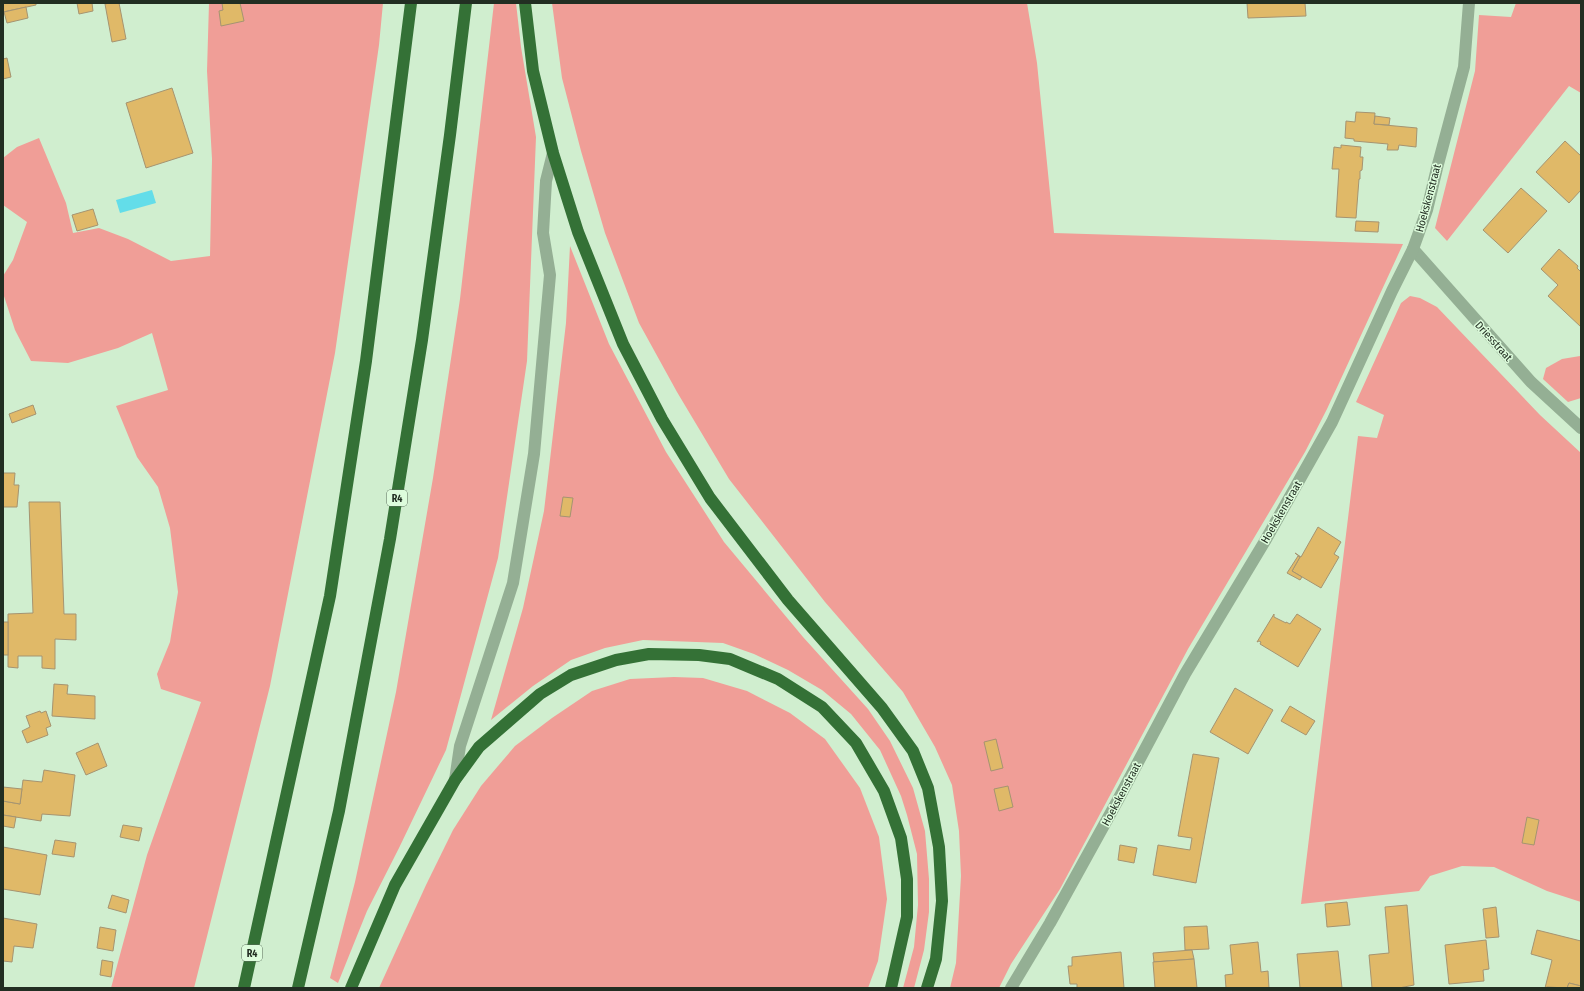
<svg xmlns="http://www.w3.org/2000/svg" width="1584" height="991" font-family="'Fira Sans Condensed',sans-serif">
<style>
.green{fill:#f09e97}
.water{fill:#63dde9}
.building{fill:#e0b968;stroke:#a59471}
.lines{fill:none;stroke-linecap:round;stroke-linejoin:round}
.service{stroke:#94af94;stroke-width:12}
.minor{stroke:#94af94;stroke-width:12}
.motorway{stroke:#347136;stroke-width:12}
.labels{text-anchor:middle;stroke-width:3;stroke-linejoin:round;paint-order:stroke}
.shield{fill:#ddfcdc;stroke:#5a6c5a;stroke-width:1}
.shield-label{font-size:10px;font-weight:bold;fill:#222e22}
.street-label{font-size:11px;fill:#222e22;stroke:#ddfcdc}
</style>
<rect width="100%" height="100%" fill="#d0eecf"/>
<!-- green -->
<g class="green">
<path d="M209,3H383L379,45L335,353L270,686L194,988H111L147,855L201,702L161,689L157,674L170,642L178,592L170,528L158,487L137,457L116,406L168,390L152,333L118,348L68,363L31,361L15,330L3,293V276L13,260L27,222L3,205V158L17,147L39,138L66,203L73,233L99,228L128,239L171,261L210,256L212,159L207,71Z"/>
<path d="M494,3H516L521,47L536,137L527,361L498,558L446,750L399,848L367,911L338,983L330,978L355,882L396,692L433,478L460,299Z"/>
<path d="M552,3H1027L1037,63L1054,233L1403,244L1327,409L1305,452L1188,649L1060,889L1011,964L999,988H950L956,963L961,876L959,831L952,785L935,747L903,692L825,602L729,479L677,392L639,323L605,233L581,151L562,78Z"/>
<path d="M1516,3H1581V93L1569,86L1447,241L1435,228L1475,71L1479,15L1511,17Z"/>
<path d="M570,246L609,344L666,452L724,542L803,637L868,709L890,741L913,788L925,831L929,879V912L924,950L914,988H903L914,947L918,905L917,854L907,815L901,796L880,750L851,714L822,690L788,670L754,654L723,643L643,640L605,648L571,660L533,686L491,720L523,608L544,511L566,323Z"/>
<path d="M1410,296L1420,298L1437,307L1540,415L1581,453V902L1547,891L1494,867L1462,866L1430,876L1419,891L1301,904L1358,436L1377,438L1384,415L1356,402L1401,303Z"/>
<path d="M1580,356L1581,357V398L1568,402L1543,379L1546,368L1562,359Z"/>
<path d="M674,677L703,678L747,691L790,713L825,739L860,788L879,837L887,899L878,961L868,988H379L426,885L453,830L481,786L515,746L552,718L592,691L630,679Z"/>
</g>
<!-- water -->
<path class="water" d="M152,190L156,203L120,213L116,200Z"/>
<!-- building -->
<g class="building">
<path d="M3,3H36V5L3,12Z"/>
<path d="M77,3H92L93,11L79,14Z"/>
<path d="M110,3H119L126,39L112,42L105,4Z"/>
<path d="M222,3H240L244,21L221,26L219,11L223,10Z"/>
<path d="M1247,3H1305L1306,16L1248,18Z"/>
<path d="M26,7L28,18L7,23L4,12Z"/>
<path d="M7,58L11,77L3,79V59Z"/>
<path d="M172,88L193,153L146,168L126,103Z"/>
<path d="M1356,112L1375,113L1374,124L1417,128L1416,147L1399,145L1398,150H1387L1388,144L1354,141V139L1345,138L1346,121L1355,122Z"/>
<path d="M1375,116L1390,118L1389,125L1374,124Z"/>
<path d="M1565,141L1581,156V190L1569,203L1536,172Z"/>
<path d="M1341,145L1361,147L1360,157H1363L1362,170L1360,171V179H1359L1356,218L1336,217L1339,169H1332L1334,147L1341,148Z"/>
<path d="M1521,188L1547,211L1508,253L1483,230Z"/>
<path d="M93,209L98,225L77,231L72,215Z"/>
<path d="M1356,221L1379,222L1378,232L1355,231Z"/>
<path d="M1559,249L1578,266L1577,268L1581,272V327L1548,296L1558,285L1541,269Z"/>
<path d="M33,405L36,414L12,423L9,414Z"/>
<path d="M3,473H15L14,485H19L17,507H3Z"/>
<path d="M563,497L573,498L570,517L560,516Z"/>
<path d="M29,502H60L64,614H76V640L55,639V669L42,668V656H18V668L8,667V614L33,613Z"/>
<path d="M1318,527L1341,542L1334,554L1339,557L1321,588L1292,571L1300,557L1295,553L1301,557Z"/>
<path d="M1298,556L1300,557L1292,571L1302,577L1300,580L1287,573Z"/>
<path d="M1274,614V617L1286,623V622L1290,624L1297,614L1321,629L1298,667L1260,644L1261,642L1259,641L1257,642Z"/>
<rect x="3" y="622" width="5" height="33"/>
<path d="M54,684L68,685L67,694L95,696V719L52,716Z"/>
<path d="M1235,688L1273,710L1248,754L1210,732Z"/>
<path d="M1290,706L1315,721L1306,735L1281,721Z"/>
<path d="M40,711L41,713L46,711L51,726L46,728L48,735L27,743L22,731L30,727L26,716Z"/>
<path d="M996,739L1003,768L991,771L984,742Z"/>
<path d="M98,743L107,766L86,775L76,753Z"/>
<path d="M1193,754L1219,758L1196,883L1153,875L1158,845L1190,850L1192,838L1178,836Z"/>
<path d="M44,770L75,775L70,816L42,814L41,821L3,815V801L20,804L23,780L42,782Z"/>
<path d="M1008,786L1013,807L999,811L994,789Z"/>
<path d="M3,787L22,789L20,804L3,801Z"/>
<path d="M3,815L16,817L14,828L3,826Z"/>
<path d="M1527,817L1539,820L1534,845L1522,843Z"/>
<path d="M123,825L142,828L139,841L120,837Z"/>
<path d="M55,840L76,843L74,857L52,854Z"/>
<path d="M1120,845L1137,848L1134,863L1118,860Z"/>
<path d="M3,847L47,855L40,895L3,889Z"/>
<path d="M112,895L129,900L126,913L108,908Z"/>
<path d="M1347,902L1350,925L1327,927L1325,904Z"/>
<path d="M1407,905L1414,985L1399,988H1372L1369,955L1389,953L1385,907Z"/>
<path d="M1496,907L1499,937L1486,938L1483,909Z"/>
<path d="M3,918L37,924L33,948L14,946L12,962L3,961Z"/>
<path d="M1207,926L1209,949L1185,950L1184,927Z"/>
<path d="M100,927L116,930L113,951L97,948Z"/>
<path d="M1537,930L1581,941V986L1569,983L1567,988L1547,987L1545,988L1552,960L1531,954Z"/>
<path d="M1486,940L1489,969L1483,970L1484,981L1449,984L1445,945Z"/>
<path d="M1258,942L1261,972L1268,971L1269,988H1226L1225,975L1233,974L1230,945Z"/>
<path d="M1192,950L1194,959L1154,962L1153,953Z"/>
<path d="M1338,951L1342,988H1300L1297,954Z"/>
<path d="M1121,952L1124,988H1077V984H1070L1068,966H1072V957Z"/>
<path d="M1194,959L1197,988H1155L1153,962Z"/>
<path d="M102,960L113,962L111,977L100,975Z"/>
<path d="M1569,983L1581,986V988H1567Z"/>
</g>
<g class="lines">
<!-- service -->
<path class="service" d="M455,780L460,746L513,583L534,454L550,275L543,233L546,181L553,153"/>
<!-- minor -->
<g class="minor">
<path d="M1413,249L1531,382L1581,428"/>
<path d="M1011,988L1050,923L1119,798L1185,674L1265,541L1332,422L1392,291L1413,249L1427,210L1437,168L1464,67L1469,3"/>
</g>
<!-- motorway -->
<g class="motorway">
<path d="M525,3L533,71L553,153L578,232L623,344L662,419L710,498L788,600L882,708L913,751L928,788L939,847L942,901L936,959L927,988"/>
<path d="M244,988L330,596L366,361L411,3"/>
<path d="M298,988L339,811L390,539L422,340L450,135L466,3"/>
<path d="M351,988L395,885L455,780L479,747L540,694L571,675L616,660L649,654L699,655L730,659L778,679L822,707L856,743L884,791L901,838L907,879V917L891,988"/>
</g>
</g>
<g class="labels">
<!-- shield labels -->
<g class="shield">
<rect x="387" y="490" width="20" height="16" rx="3"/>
<rect x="242" y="945" width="20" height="16" rx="3"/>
</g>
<g class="shield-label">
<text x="397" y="502">R4</text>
<text x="252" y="957">R4</text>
</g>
<!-- street labels -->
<g class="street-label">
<text transform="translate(1428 198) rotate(-75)" y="4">Hoekskenstraat</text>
<text transform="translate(1494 341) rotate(48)" y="4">Driesstraat</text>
<text transform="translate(1281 512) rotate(-60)" y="4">Hoekskenstraat</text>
<text transform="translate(1121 794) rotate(-62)" y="4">Hoekskenstraat</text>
</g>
</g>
<!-- border -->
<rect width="1584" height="991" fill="none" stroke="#222e22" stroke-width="8"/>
</svg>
